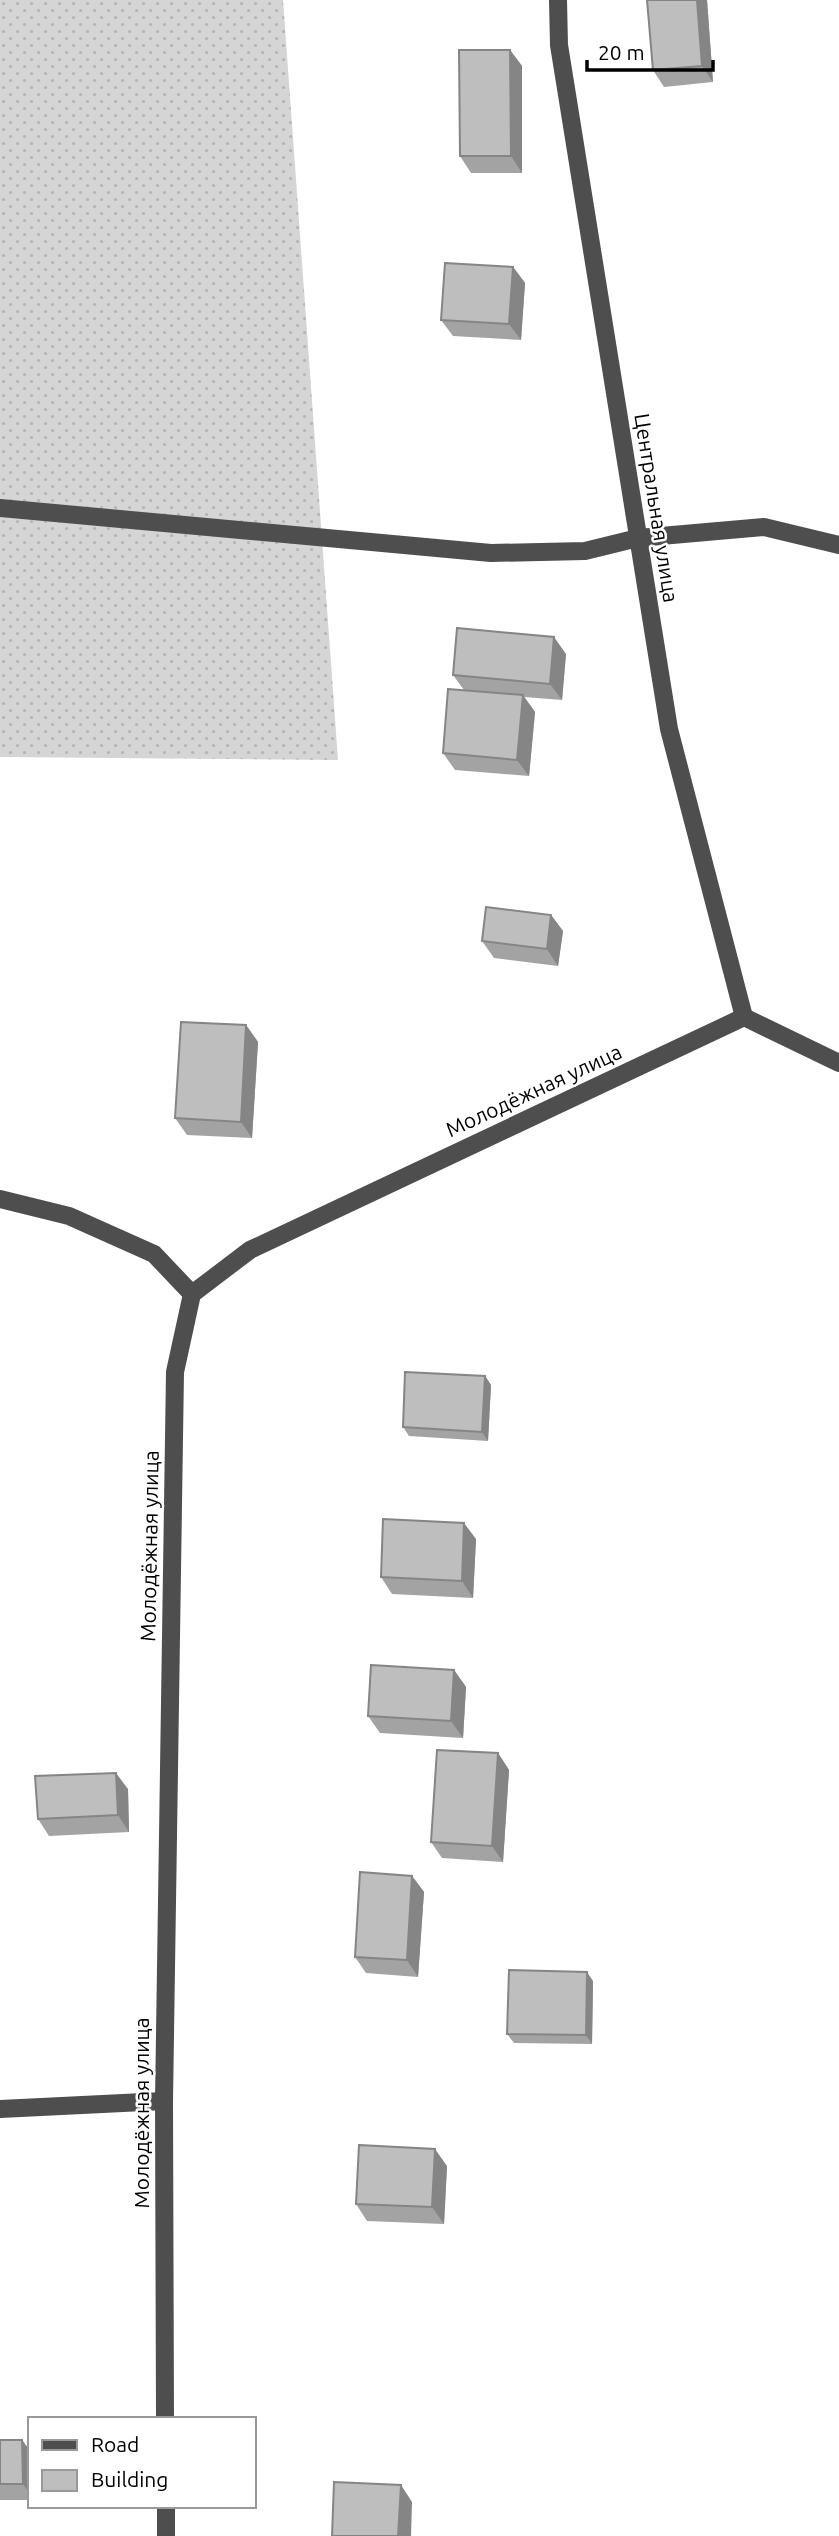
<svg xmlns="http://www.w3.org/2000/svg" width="839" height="2536" font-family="Ubuntu,sans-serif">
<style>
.grass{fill:url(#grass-dots)}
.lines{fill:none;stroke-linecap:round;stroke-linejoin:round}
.minor{stroke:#4e4e4e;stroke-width:18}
.wall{fill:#a3a3a3}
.shaded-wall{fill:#858585}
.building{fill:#bebebe;stroke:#858585;stroke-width:2}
.labels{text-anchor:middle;stroke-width:5;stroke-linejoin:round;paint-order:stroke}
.street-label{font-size:21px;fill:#000;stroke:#fff}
</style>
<defs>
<pattern id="grass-dots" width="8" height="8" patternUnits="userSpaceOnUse" patternTransform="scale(1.75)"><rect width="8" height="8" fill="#d5d5d5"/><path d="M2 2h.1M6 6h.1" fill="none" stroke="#b5b5b5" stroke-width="1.8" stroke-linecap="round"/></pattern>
</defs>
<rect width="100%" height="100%" fill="#fff"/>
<!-- grass -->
<path class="grass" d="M0,0H283L338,760L0,757Z"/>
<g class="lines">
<!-- minor -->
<g class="minor">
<path d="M558,0L559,45L669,729L744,1017"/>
<path d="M0,508L491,553L585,551L638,538L764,527L839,545"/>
<path d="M744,1017L839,1063"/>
<path d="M0,1199L69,1216L154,1254L192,1294"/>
<path d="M0,2109L164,2101"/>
<path d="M165,2419L164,2101L175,1372L192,1294L250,1250L744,1017"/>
<path d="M166,2506V2536"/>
</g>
</g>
<!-- wall -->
<g class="wall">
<path d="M707,0L713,82L664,87L653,70Z"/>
<path d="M510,50L522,66V173H471L460,156Z"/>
<path d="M513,267L525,283L521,340L453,336L441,320Z"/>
<path d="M566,654L562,700L524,697L535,712L529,776L455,770L443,753L464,690L453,675Z"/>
<path d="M551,915L563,931L558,966L494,958L482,941Z"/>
<path d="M246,1025L258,1042L252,1138L187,1135L175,1118Z"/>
<path d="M485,1376L491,1385L488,1441L409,1436L403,1427Z"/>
<path d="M476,1539L473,1598L392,1594L381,1577Z"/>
<path d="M454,1670L466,1687L463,1738L380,1733L368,1716Z"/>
<path d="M498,1753L509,1770L503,1862L442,1858L431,1842Z"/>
<path d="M128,1789L129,1832L49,1836L38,1819Z"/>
<path d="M412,1876L424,1892L418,1977L366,1973L355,1957Z"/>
<path d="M593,1981L592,2044L514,2043L507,2034Z"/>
<path d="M447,2166L444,2224L367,2221L356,2204Z"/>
<path d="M0,2440H22L30,2451V2500H0Z"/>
</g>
<!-- shaded-wall -->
<g class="shaded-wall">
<path d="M697,0H707L713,82L702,66Z"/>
<path d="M510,50L522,66V173L511,156Z"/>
<path d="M513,267L525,283L521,340L509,324Z"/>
<path d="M554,637L566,654L562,700L550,684Z"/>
<path d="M523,695L535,712L529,776L517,760Z"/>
<path d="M551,915L563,931L558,966L547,949Z"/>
<path d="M246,1025L258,1042L252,1138L241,1122Z"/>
<path d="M485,1376L491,1385L488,1441L482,1432Z"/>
<path d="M464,1523L476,1539L473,1598L462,1581Z"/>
<path d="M454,1670L466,1687L463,1738L451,1721Z"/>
<path d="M498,1753L509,1770L503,1862L492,1846Z"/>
<path d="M116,1773L128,1789L129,1832L118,1815Z"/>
<path d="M412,1876L424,1892L418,1977L407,1960Z"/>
<path d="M587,1972L593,1981L592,2044L586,2035Z"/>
<path d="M435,2149L447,2166L444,2224L432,2207Z"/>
<path d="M22,2440L30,2451V2494L23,2484Z"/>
<path d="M401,2485L412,2502L411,2536H398Z"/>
</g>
<!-- building -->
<g class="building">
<path d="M647,0H697L702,66L653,70Z"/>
<path d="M459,50H510L511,156H460Z"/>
<path d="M445,263L513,267L509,324L441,320Z"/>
<path d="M457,628L554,637L550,684L453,675Z"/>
<path d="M448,689L523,695L517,760L443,753Z"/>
<path d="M486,907L551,915L547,949L482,941Z"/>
<path d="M181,1022L246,1025L241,1122L175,1118Z"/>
<path d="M405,1372L485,1376L482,1432L403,1427Z"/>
<path d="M383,1519L464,1523L462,1581L381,1577Z"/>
<path d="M371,1665L454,1670L451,1721L368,1716Z"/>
<path d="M437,1750L498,1753L492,1846L431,1842Z"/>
<path d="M116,1773L118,1815L38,1819L35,1776Z"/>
<path d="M360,1872L412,1876L407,1960L355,1957Z"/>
<path d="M509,1970L587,1972L586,2035L507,2034Z"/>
<path d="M359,2145L435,2149L432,2207L356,2204Z"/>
<path d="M0,2440H22L23,2484H0Z"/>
<path d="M334,2482L401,2485L398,2536H332Z"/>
</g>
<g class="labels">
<!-- street labels -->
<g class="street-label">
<text transform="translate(656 508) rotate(81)" y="7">Центральная улица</text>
<text transform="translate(534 1091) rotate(-25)" y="7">Молодёжная улица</text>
<text transform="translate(150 1546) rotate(-89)" y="7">Молодёжная улица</text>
<text transform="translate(142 2113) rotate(-90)" y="7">Молодёжная улица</text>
</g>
</g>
<!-- legend -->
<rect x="28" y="2417" width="228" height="91" fill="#ffffff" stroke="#999999" stroke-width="2"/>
<rect x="42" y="2440" width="35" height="10" fill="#4e4e4e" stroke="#999999" stroke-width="2"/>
<text x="91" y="2452" font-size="21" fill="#000000">Road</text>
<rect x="42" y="2470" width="35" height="21" fill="#bebebe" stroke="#999999" stroke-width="2"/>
<text x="91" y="2487" font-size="21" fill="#000000">Building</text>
<!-- scale -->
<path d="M587 60v10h126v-10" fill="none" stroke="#000000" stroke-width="3.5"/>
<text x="598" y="60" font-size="21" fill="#000000" stroke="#ffffff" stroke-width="5" paint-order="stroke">20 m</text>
</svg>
